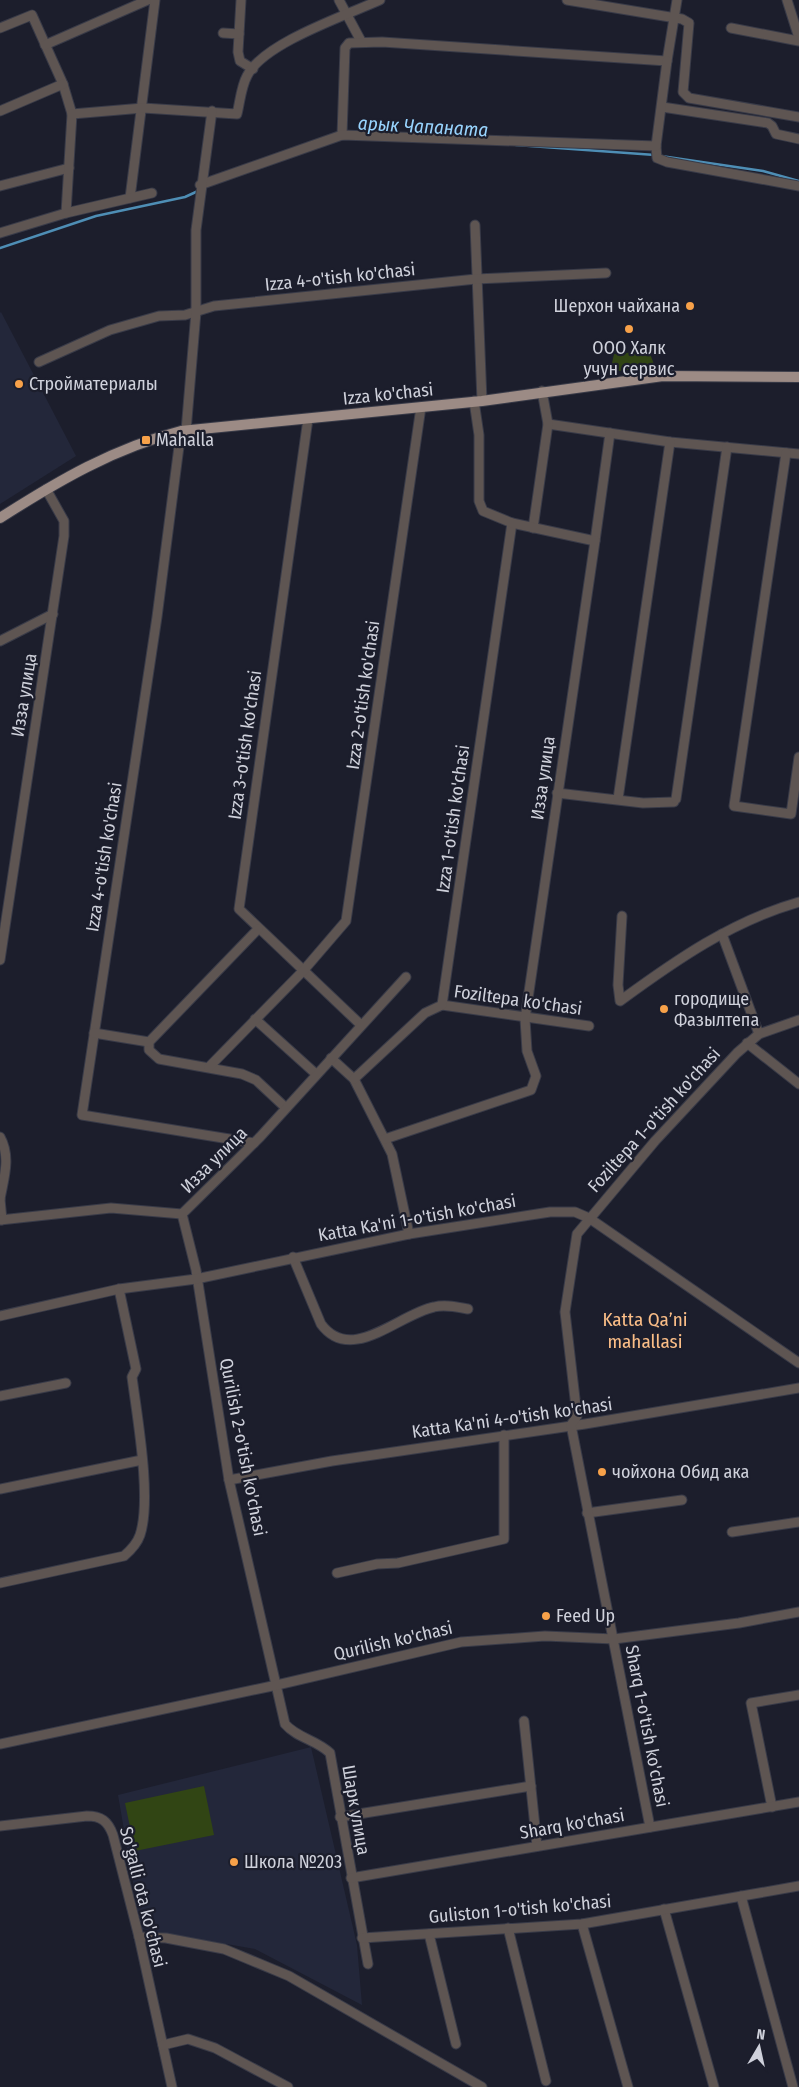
<svg xmlns="http://www.w3.org/2000/svg" width="799" height="2087" font-family="'Fira Sans Condensed',sans-serif">
<style>
.built{fill:#23273a}
.green{fill:#314514}
.lines{fill:none;stroke-linecap:round;stroke-linejoin:round}
.stream{stroke:#4e8eb5;stroke-width:2.5}
.minor-casing{stroke:#393b48;stroke-width:11}
.major-casing{stroke:#393b48;stroke-width:12}
.minor{stroke:#5e5552;stroke-width:9}
.major{stroke:#9c8b85;stroke-width:10}
.poi-dot{fill:#f7a149;stroke:#1c1e2c;stroke-width:2}
.labels{text-anchor:middle;stroke-width:4.5;stroke-linejoin:round;paint-order:stroke}
.street-label{font-size:18px;fill:#cfd1db;stroke:#1c1e2c}
.poi-label{font-size:18px;fill:#cfd1db;stroke:#1c1e2c;text-anchor:start}
.water-label{font-size:19px;font-style:italic;fill:#98d4fe;stroke:#1c1e2c}
.neighbourhood-label{font-size:19px;fill:#fbbe87;stroke:#1c1e2c}
</style>
<rect width="100%" height="100%" fill="#1c1e2c"/>
<!-- built -->
<g class="built">
<path d="M1,312L76,456L0,504V313Z"/>
<path d="M311,1747L357,1945L362,2005L255,1949L141,1929L118,1795Z"/>
</g>
<!-- green -->
<g class="green">
<path d="M649,351L655,367L610,372L614,354Z"/>
<path d="M204,1786L214,1835L135,1851L125,1803Z"/>
</g>
<g class="lines">
<!-- stream -->
<g class="stream">
<path d="M516,145L655,155"/>
<path d="M661,156L763,171L799,181"/>
<path d="M0,248L96,216L185,197L198,191"/>
</g>
<defs>
<g id="minor">
<path d="M241,0L238,52L240,61L253,69"/>
<path d="M339,0L361,41"/>
<path d="M567,0L682,19L689,23L683,92L689,98L799,117"/>
<path d="M787,0L799,38"/>
<path d="M0,28L32,15L63,84L72,114"/>
<path d="M731,28L799,41"/>
<path d="M223,33L239,34"/>
<path d="M45,45L148,0"/>
<path d="M662,107L768,123L772,126L776,134L799,139"/>
<path d="M0,111L63,84"/>
<path d="M342,135L345,48L349,43L382,42L667,61L677,0"/>
<path d="M656,146L657,158L667,162L799,186"/>
<path d="M200,185L342,135L656,146L667,61"/>
<path d="M0,186L69,168"/>
<path d="M130,198L155,0"/>
<path d="M66,213L152,193"/>
<path d="M475,225L482,401"/>
<path d="M0,233L66,213L72,114L143,108L237,114C240,102 241,87 247,76C263,43 347,15 380,0"/>
<path d="M39,362L110,330L159,316L185,315L214,306L476,279L606,273"/>
<path d="M308,419L239,909L361,1025"/>
<path d="M548,424L670,442L799,454"/>
<path d="M181,431L157,617L82,1115L254,1143"/>
<path d="M186,431L196,312V230L212,111"/>
<path d="M786,453L734,806L791,814L799,757"/>
<path d="M533,528L548,424L542,391"/>
<path d="M595,541L610,433"/>
<path d="M0,641L53,614"/>
<path d="M557,793L643,803L674,802"/>
<path d="M618,799L670,442"/>
<path d="M676,799L727,447"/>
<path d="M622,916L618,985L620,1001C676,960 732,921 799,902"/>
<path d="M258,929L149,1042V1050L159,1059L242,1074L256,1080L286,1108"/>
<path d="M722,934L759,1034"/>
<path d="M0,960L64,536V521L46,489"/>
<path d="M442,1005L589,1026"/>
<path d="M255,1019L316,1074"/>
<path d="M94,1033L149,1042"/>
<path d="M747,1043L799,1084"/>
<path d="M331,1058L354,1079L392,1154L409,1234"/>
<path d="M209,1067L303,971L346,921L421,407"/>
<path d="M354,1079L425,1013L442,1005L512,523"/>
<path d="M0,1137C11,1157 4,1177 0,1199"/>
<path d="M385,1139L531,1090L536,1076L527,1051L525,1019L595,541L512,523L483,511L479,501V435L474,401"/>
<path d="M0,1199L2,1220"/>
<path d="M182,1214L196,1270L229,1480L285,1724C297,1738 317,1740 330,1753L368,1964"/>
<path d="M0,1220L111,1208L182,1214L260,1137L406,977"/>
<path d="M293,1257L321,1324C351,1365 399,1314 434,1307C445,1304 457,1307 468,1309"/>
<path d="M0,1316L119,1289L196,1279L409,1234L550,1212H575L589,1218L799,1363"/>
<path d="M0,1396L66,1383"/>
<path d="M229,1480L332,1461L585,1424L799,1388"/>
<path d="M0,1489L142,1460"/>
<path d="M587,1513L682,1500"/>
<path d="M732,1532L799,1522"/>
<path d="M337,1573L377,1564L398,1563L504,1539V1435"/>
<path d="M0,1583L124,1556C131,1550 137,1544 140,1535C152,1499 137,1416 132,1377L136,1369L119,1289"/>
<path d="M524,1721L537,1846"/>
<path d="M0,1744L277,1685L461,1642L545,1636L614,1639L739,1623L799,1612"/>
<path d="M772,1807L751,1703L799,1695"/>
<path d="M340,1817L531,1786"/>
<path d="M0,1826L87,1816C101,1816 108,1821 113,1835L139,1937L172,2087"/>
<path d="M650,1827L571,1425L577,1416L565,1312L577,1234L655,1141L737,1053L759,1034L799,1020"/>
<path d="M351,1878L799,1802"/>
<path d="M741,1896L793,2087"/>
<path d="M664,1909L714,2087"/>
<path d="M582,1924L628,2087"/>
<path d="M508,1928L546,2081"/>
<path d="M429,1934L456,2044"/>
<path d="M139,1937L166,1938L224,1949L289,1976L482,2087"/>
<path d="M362,1938L582,1924L799,1886"/>
<path d="M163,2045L188,2039L215,2048L288,2087"/>
</g>
<path id="major" d="M0,518C58,481 114,448 181,431L482,401L663,376L799,377"/>
</defs>
<!-- minor casing -->
<use href="#minor" class="minor-casing"/>
<!-- major casing -->
<use href="#major" class="major-casing"/>
<!-- minor -->
<use href="#minor" class="minor"/>
<!-- major -->
<use href="#major" class="major"/>
</g>
<!-- markers -->
<g class="poi-dot">
<circle cx="690" cy="306" r="5"/>
<circle cx="629" cy="329" r="5"/>
<circle cx="19" cy="384" r="5"/>
<rect x="141" y="435" width="10" height="10" rx="2.5"/>
<circle cx="664" cy="1009" r="5"/>
<circle cx="602" cy="1472" r="5"/>
<circle cx="546" cy="1616" r="5"/>
<circle cx="234" cy="1862" r="5"/>
</g>
<g class="labels">
<!-- street labels -->
<g class="street-label">
<text transform="translate(340 277) rotate(-6)" y="6">Izza 4-o'tish ko'chasi</text>
<text transform="translate(388 394) rotate(-6)" y="6">Izza ko'chasi</text>
<text transform="translate(24 695) rotate(-81)" y="6">Изза улица</text>
<text transform="translate(363 695) rotate(-82)" y="6">Izza 2-o'tish ko'chasi</text>
<text transform="translate(245 745) rotate(-82)" y="6">Izza 3-o'tish ko'chasi</text>
<text transform="translate(543 778) rotate(-82)" y="6">Изза улица</text>
<text transform="translate(453 819) rotate(-82)" y="6">Izza 1-o'tish ko'chasi</text>
<text transform="translate(104 857) rotate(-81)" y="6">Izza 4-o'tish ko'chasi</text>
<text transform="translate(518 1000) rotate(8)" y="6">Foziltepa ko'chasi</text>
<text transform="translate(654 1120) rotate(-48)" y="6">Foziltepa 1-o'tish ko'chasi</text>
<text transform="translate(214 1160) rotate(-45)" y="6">Изза улица</text>
<text transform="translate(417 1218) rotate(-10)" y="6">Katta Ka'ni 1-o'tish ko'chasi</text>
<text transform="translate(512 1418) rotate(-8)" y="6">Katta Ka'ni 4-o'tish ko'chasi</text>
<text transform="translate(243 1447) rotate(79)" y="6">Qurilish 2-o'tish ko'chasi</text>
<text transform="translate(393 1641) rotate(-13)" y="6">Qurilish ko'chasi</text>
<text transform="translate(647 1726) rotate(79)" y="6">Sharq 1-o'tish ko'chasi</text>
<text transform="translate(356 1810) rotate(80)" y="6">Шарк улица</text>
<text transform="translate(572 1824) rotate(-10)" y="6">Sharq ko'chasi</text>
<text transform="translate(143 1897) rotate(76)" y="6">So'galli ota ko'chasi</text>
<text transform="translate(520 1909) rotate(-5)" y="6">Guliston 1-o'tish ko'chasi</text>
</g>
<!-- poi labels -->
<g class="poi-label">
<text x="680" y="312" text-anchor="end">Шерхон чайхана</text>
<text x="629" y="354" text-anchor="middle">ООО Халк<tspan x="629" dy="21">учун сервис</tspan></text>
<text x="29" y="390">Стройматериалы</text>
<text x="156" y="446">Mahalla</text>
<text x="674" y="1005">городище<tspan x="674" dy="21">Фазылтепа</tspan></text>
<text x="612" y="1478">чойхона Обид ака</text>
<text x="556" y="1622">Feed Up</text>
<text x="244" y="1868">Школа №203</text>
</g>
<!-- water labels -->
<g class="water-label">
<text transform="translate(423 126) rotate(3)" y="7">арык Чапаната</text>
</g>
<!-- neighbourhood labels -->
<g class="neighbourhood-label">
<text x="645" y="1326">Katta Qaʼni<tspan x="645" dy="22">mahallasi</tspan></text>
</g>
</g>
<!-- north arrow -->
<g transform="translate(759 2047) rotate(9)" stroke="#1c1e2c" stroke-width="4" paint-order="stroke">
<path d="M0-4L9 19L0 12L-9 19Z" fill="#cfd1db"/>
<text y="-8" font-size="14" font-weight="bold" text-anchor="middle" fill="#cfd1db">N</text>
</g>
</svg>
